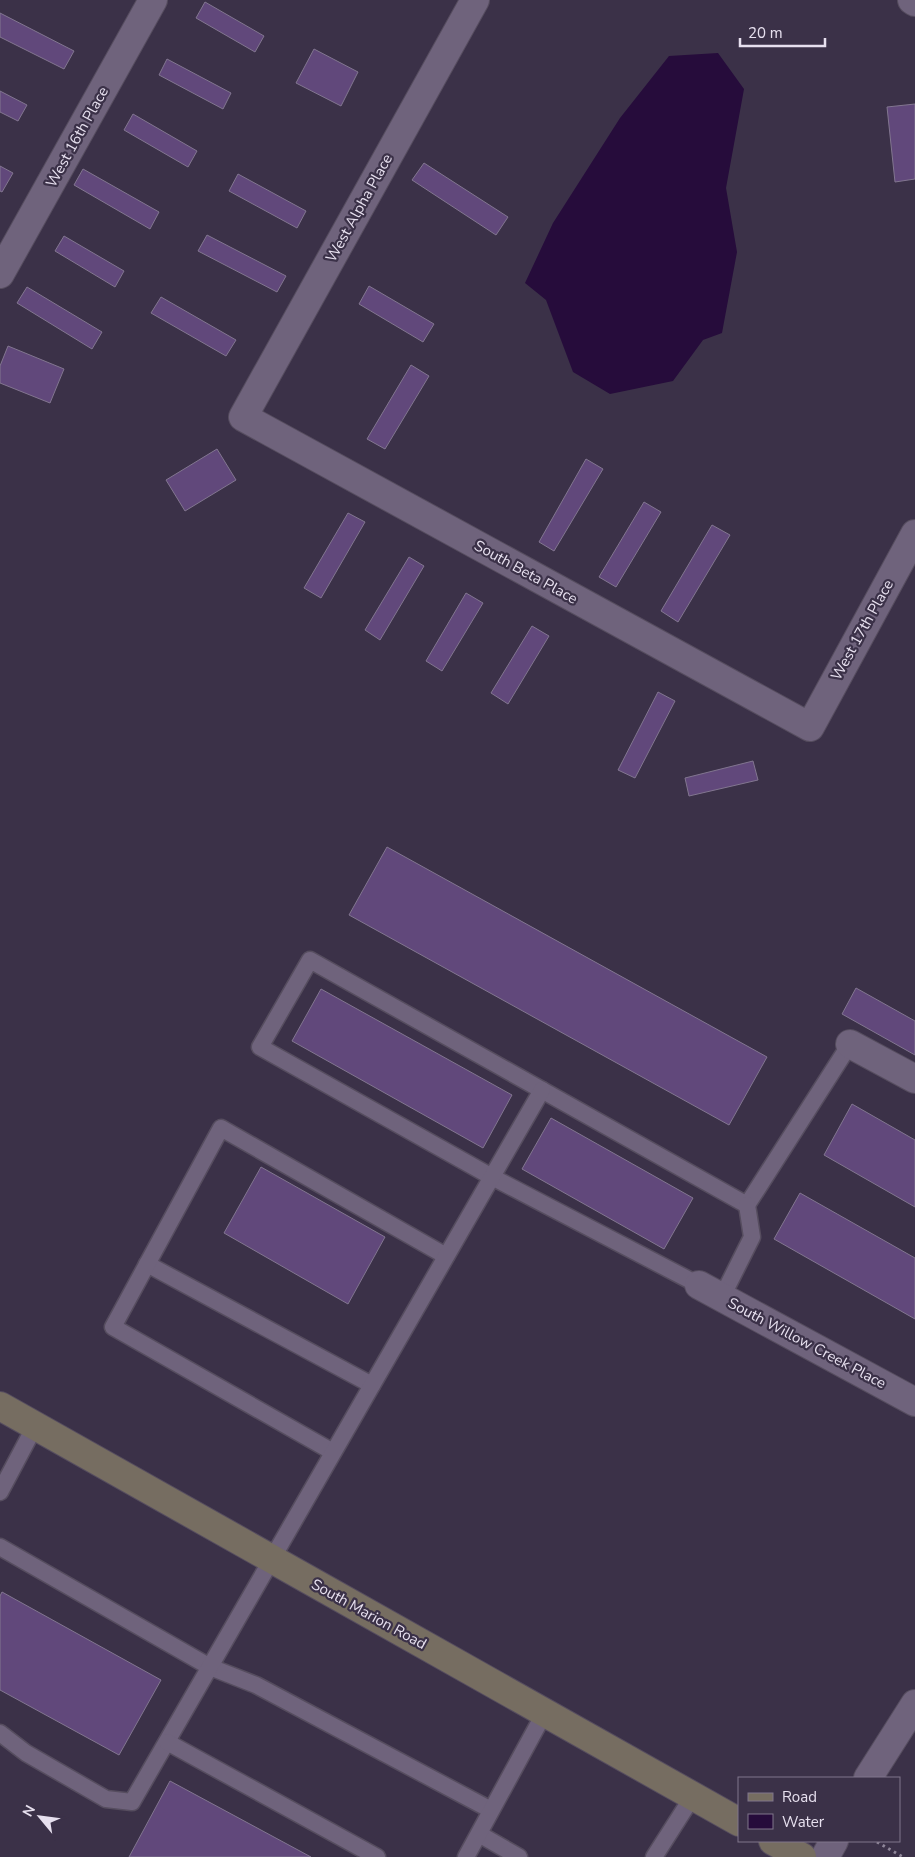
<svg xmlns="http://www.w3.org/2000/svg" width="915" height="1857" font-family="'Nunito Sans',sans-serif">
<style>
.water{fill:#260c3b}
.building{fill:#61487b;stroke:#827690}
.lines{fill:none;stroke-linecap:round;stroke-linejoin:round}
.service-casing{stroke:#564d5f;stroke-width:19}
.minor-casing{stroke:#564d5f;stroke-width:30}
.tertiary-casing{stroke:#564d5f;stroke-width:30}
.secondary-casing{stroke:#564d5f;stroke-width:30}
.path{stroke:#90879a;stroke-width:3;stroke-dasharray:2.5 4;stroke-linecap:butt}
.service{stroke:#6f637c;stroke-width:16}
.minor{stroke:#6f637c;stroke-width:28}
.tertiary{stroke:#6f637c;stroke-width:28}
.secondary{stroke:#766d61;stroke-width:28}
.labels{text-anchor:middle;stroke-width:4.5;stroke-linejoin:round;paint-order:stroke}
.street-label{font-size:15px;fill:#e7e0ef;stroke:#3b3148}
</style>
<rect width="100%" height="100%" fill="#3b3148"/>
<!-- water -->
<path class="water" d="M718,53L744,89L726,188L737,252L722,333L703,340L673,381L610,394L573,372L546,300L525,283L553,223L620,118L669,56Z"/>
<!-- building -->
<g class="building">
<path d="M205,2L264,36L255,52L196,18Z"/>
<path d="M0,13L74,51L64,69L0,37Z"/>
<path d="M314,49L358,72L341,106L296,83Z"/>
<path d="M167,59L231,93L223,109L159,75Z"/>
<path d="M0,91L27,105L18,121L0,112Z"/>
<path d="M915,104V179L895,182L887,107Z"/>
<path d="M133,114L197,151L188,167L124,130Z"/>
<path d="M424,163L508,217L496,235L412,180Z"/>
<path d="M0,166L13,173L2,192L0,191Z"/>
<path d="M83,169L159,212L150,229L74,185Z"/>
<path d="M238,174L306,211L297,228L229,191Z"/>
<path d="M207,235L286,276L277,292L198,251Z"/>
<path d="M64,236L124,271L115,287L55,251Z"/>
<path d="M369,286L434,324L423,342L359,304Z"/>
<path d="M27,287L102,332L92,349L17,303Z"/>
<path d="M161,297L236,340L226,356L151,313Z"/>
<path d="M8,346L64,369L50,403L0,383V366Z"/>
<path d="M411,365L429,376L385,449L367,439Z"/>
<path d="M217,449L236,480L185,511L166,480Z"/>
<path d="M586,459L603,469L554,551L539,542Z"/>
<path d="M644,502L661,512L616,587L599,577Z"/>
<path d="M348,513L365,522L321,598L304,588Z"/>
<path d="M712,525L730,535L678,622L661,611Z"/>
<path d="M409,557L424,566L380,640L365,630Z"/>
<path d="M466,593L483,603L442,671L426,661Z"/>
<path d="M532,626L549,636L508,704L491,693Z"/>
<path d="M658,692L675,701L635,778L618,770Z"/>
<path d="M753,761L758,780L689,796L685,778Z"/>
<path d="M387,847L767,1057L729,1125L349,915Z"/>
<path d="M856,988L915,1021V1055L842,1014Z"/>
<path d="M321,989L512,1095L483,1148L292,1041Z"/>
<path d="M852,1104L915,1140V1207L824,1155Z"/>
<path d="M551,1118L693,1198L664,1249L522,1169Z"/>
<path d="M261,1167L385,1237L348,1304L224,1233Z"/>
<path d="M800,1193L915,1258V1319L774,1239Z"/>
<path d="M2,1592L161,1680L119,1755L0,1690V1596Z"/>
<path d="M170,1781L311,1857H129Z"/>
</g>
<g class="lines">
<defs>
<g id="service">
<path d="M147,1264L372,1385"/>
<path d="M699,1285L492,1177L260,1047L310,960L747,1205L850,1044"/>
<path d="M722,1297L752,1237L747,1205"/>
<path d="M333,1452L113,1327L221,1128L446,1256"/>
<path d="M0,1492L35,1426"/>
<path d="M0,1547L210,1667L256,1685L491,1810"/>
<path d="M0,1733L26,1753L106,1799L132,1802L542,1090"/>
<path d="M167,1742L377,1857"/>
<path d="M479,1834L519,1857"/>
<path d="M466,1857L545,1712"/>
<path d="M654,1857L693,1796"/>
</g>
<g id="minor">
<path d="M475,0L243,417L810,727L915,534"/>
<path d="M0,274L153,0"/>
<path d="M850,1044L915,1079"/>
<path d="M699,1285L915,1402"/>
</g>
<g id="tertiary">
<path d="M912,0L915,2"/>
<path d="M868,1778L915,1704"/>
<path d="M825,1857L834,1841"/>
</g>
<g id="secondary">
<path d="M0,1406L739,1822"/>
<path d="M773,1841L802,1857"/>
</g>
</defs>
<!-- service casing -->
<use href="#service" class="service-casing"/>
<!-- minor casing -->
<use href="#minor" class="minor-casing"/>
<!-- tertiary casing -->
<use href="#tertiary" class="tertiary-casing"/>
<!-- secondary casing -->
<use href="#secondary" class="secondary-casing"/>
<!-- path -->
<path class="path" d="M877,1842L903,1857"/>
<!-- service -->
<use href="#service" class="service"/>
<!-- minor -->
<use href="#minor" class="minor"/>
<!-- tertiary -->
<use href="#tertiary" class="tertiary"/>
<!-- secondary -->
<use href="#secondary" class="secondary"/>
</g>
<g class="labels">
<!-- street labels -->
<g class="street-label">
<text transform="translate(77 137) rotate(-61)" y="5">West 16th Place</text>
<text transform="translate(359 208) rotate(-61)" y="5">West Alpha Place</text>
<text transform="translate(526 572) rotate(29)" y="5">South Beta Place</text>
<text transform="translate(862 630) rotate(-61)" y="5">West 17th Place</text>
<text transform="translate(807 1343) rotate(28)" y="5">South Willow Creek Place</text>
<text transform="translate(369 1614) rotate(29)" y="5">South Marion Road</text>
</g>
</g>
<!-- legend -->
<rect x="738" y="1777" width="162" height="65" fill="#3b3148" stroke="#80778b"/>
<rect x="748" y="1793" width="25" height="8" fill="#766d61" stroke="#80778b"/>
<text x="782" y="1802" font-size="15" fill="#e7e0ef">Road</text>
<rect x="748" y="1814" width="25" height="15" fill="#260c3b" stroke="#80778b"/>
<text x="782" y="1827" font-size="15" fill="#e7e0ef">Water</text>
<!-- north arrow -->
<g transform="translate(40 1817) rotate(299)" stroke="#3b3148" stroke-width="4" paint-order="stroke">
<path d="M0-4L9 19L0 12L-9 19Z" fill="#e7e0ef"/>
<text y="-8" font-size="14" font-weight="bold" text-anchor="middle" fill="#e7e0ef">N</text>
</g>
<!-- scale -->
<path d="M740 38v8h85v-8" fill="none" stroke="#e7e0ef" stroke-width="2.5"/>
<text x="748" y="38" font-size="15" fill="#e7e0ef" stroke="#3b3148" stroke-width="4" paint-order="stroke">20 m</text>
</svg>
